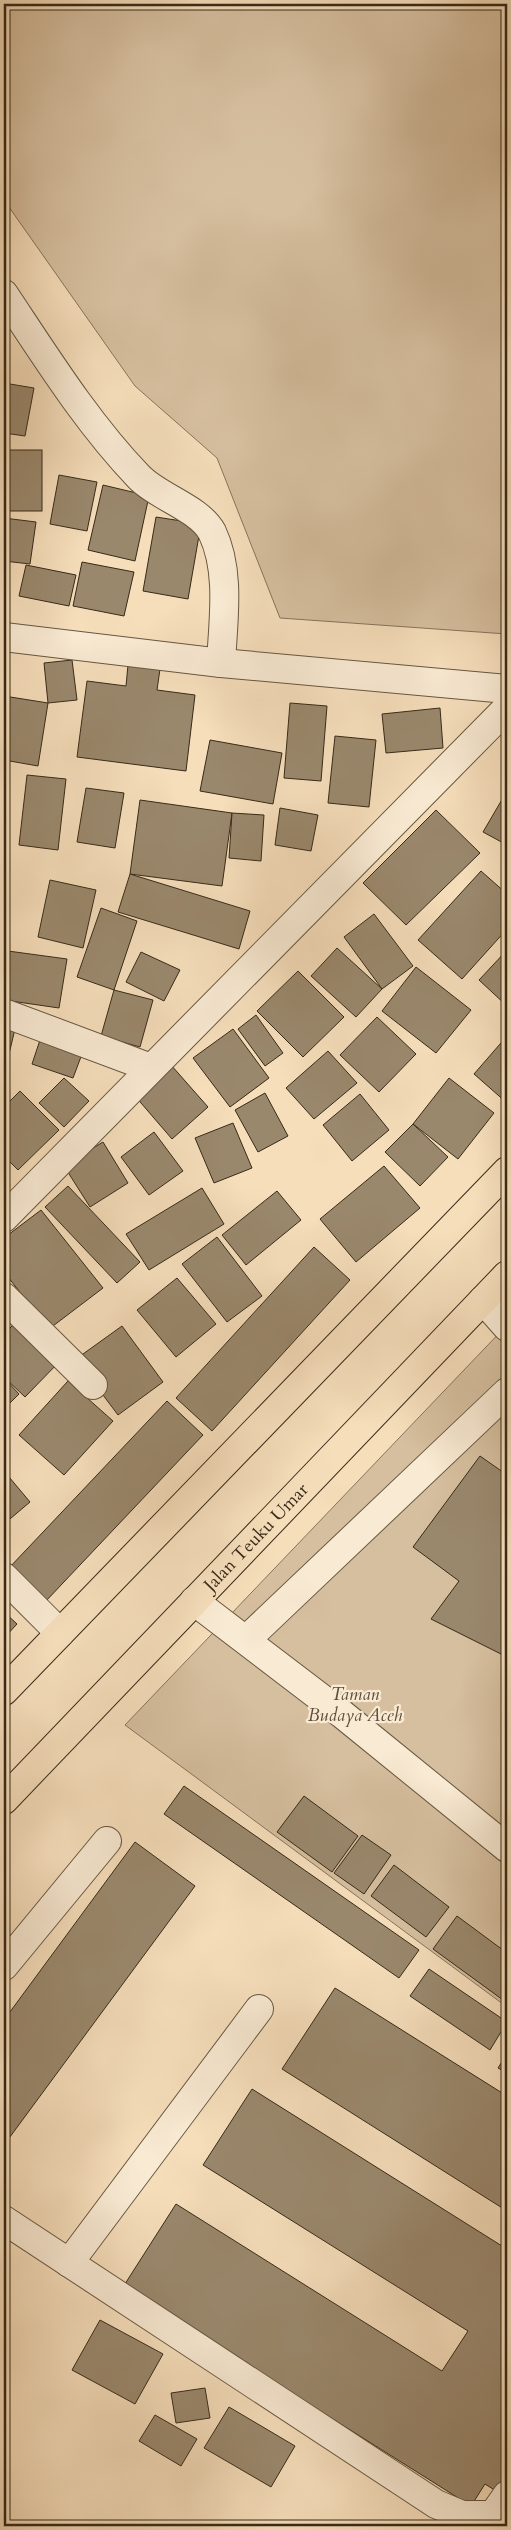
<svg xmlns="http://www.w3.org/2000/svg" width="511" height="2530" font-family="Cardo,serif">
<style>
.green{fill:#d6bf9f;stroke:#86745c}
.building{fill:#9a886d;stroke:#372a18}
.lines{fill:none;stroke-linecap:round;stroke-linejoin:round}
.minor-casing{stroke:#675741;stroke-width:30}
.highway-casing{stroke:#372a18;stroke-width:30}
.minor{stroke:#f9ead3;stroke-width:28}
.highway{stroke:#f6debb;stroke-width:28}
.labels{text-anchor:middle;stroke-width:4.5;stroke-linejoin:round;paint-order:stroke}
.street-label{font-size:18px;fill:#372a18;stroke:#f9ead3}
.park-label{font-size:18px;font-style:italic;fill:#5f4f3a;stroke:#f9ead3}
</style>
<rect width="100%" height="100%" fill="#f6debb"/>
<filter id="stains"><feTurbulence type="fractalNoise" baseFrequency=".004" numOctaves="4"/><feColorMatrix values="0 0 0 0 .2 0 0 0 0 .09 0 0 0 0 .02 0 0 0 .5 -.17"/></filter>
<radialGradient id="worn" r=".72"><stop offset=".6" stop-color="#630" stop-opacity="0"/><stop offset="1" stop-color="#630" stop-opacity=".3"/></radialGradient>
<!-- green -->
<g class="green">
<path d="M4,4H507V634L280,618L217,458L135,386L4,200Z"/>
<path d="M507,1325V2007L125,1725Z"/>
</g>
<!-- building -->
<g class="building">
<path d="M4,383L34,388L25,436L4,433Z"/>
<rect x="4" y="450" width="38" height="61"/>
<path d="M59,475L97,482L87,531L50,524Z"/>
<path d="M103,485L149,496L135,561L88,550Z"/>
<path d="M156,517L201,524L188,599L143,591Z"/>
<path d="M4,518L36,522L30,564L4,561Z"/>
<path d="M82,562L134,572L124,616L73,606Z"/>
<path d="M26,565L76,575L69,606L19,596Z"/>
<path d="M72,660L77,700L48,703L44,663Z"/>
<path d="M128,665L160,669L157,690L195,695L186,771L77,757L87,681L126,686Z"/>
<path d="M4,696L48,703L38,766L4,760Z"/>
<path d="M290,703L327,706L321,781L284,778Z"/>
<path d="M440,708L443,748L386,753L382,714Z"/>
<path d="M335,736L376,740L369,807L328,803Z"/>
<path d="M210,740L282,753L273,804L200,791Z"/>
<path d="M4,768H8L6,838H4Z"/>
<path d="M27,775L66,779L58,850L19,845Z"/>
<path d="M86,788L124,793L115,848L77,842Z"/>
<path d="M507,791V845L483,832Z"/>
<path d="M140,800L232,813L222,886L130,874Z"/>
<path d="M280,808L318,815L311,851L275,845Z"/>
<path d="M436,810L480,853L406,925L363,883Z"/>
<path d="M232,813L264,815L261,861L229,858Z"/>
<path d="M481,871L507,894V929L462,979L418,940Z"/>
<path d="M130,874L250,911L239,949L118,912Z"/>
<path d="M50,880L96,890L83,948L38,937Z"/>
<path d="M101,908L137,921L114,990L77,977Z"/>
<path d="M374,914L413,966L382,989L344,937Z"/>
<path d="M337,948L382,989L356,1017L311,976Z"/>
<path d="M507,950V1006L479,980Z"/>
<path d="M8,951L67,959L59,1008L4,1000Z"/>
<path d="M141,952L180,970L164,1001L126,982Z"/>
<path d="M416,967L471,1010L436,1053L382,1011Z"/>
<path d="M298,971L344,1017L303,1057L257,1011Z"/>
<path d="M114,990L153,1000L140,1047L101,1036Z"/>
<path d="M256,1015L283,1053L265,1066L238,1029Z"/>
<path d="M377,1017L416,1054L379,1092L340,1055Z"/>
<path d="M4,1027L15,1029L4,1075Z"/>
<path d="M233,1029L269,1078L230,1107L193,1058Z"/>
<path d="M43,1031L85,1046L73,1078L32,1064Z"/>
<path d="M507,1036V1103L474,1074Z"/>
<path d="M328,1051L357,1083L314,1119L286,1088Z"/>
<path d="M171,1065L208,1107L172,1139L135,1096Z"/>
<path d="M64,1078L89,1101L64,1127L39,1103Z"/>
<path d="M449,1078L494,1113L458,1159L413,1124Z"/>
<path d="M20,1091L59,1130L18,1170L4,1156V1107Z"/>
<path d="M265,1093L288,1136L258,1152L235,1110Z"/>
<path d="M360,1094L389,1130L352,1161L323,1125Z"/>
<path d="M233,1123L252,1168L214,1183L195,1138Z"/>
<path d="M413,1124L448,1157L420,1186L385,1152Z"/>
<path d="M154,1132L183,1171L149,1195L121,1157Z"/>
<path d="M103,1142L128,1183L90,1207L64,1166Z"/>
<path d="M384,1166L420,1208L356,1262L320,1219Z"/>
<path d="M68,1186L140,1262L117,1283L45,1207Z"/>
<path d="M202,1188L224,1224L149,1270L126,1234Z"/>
<path d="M277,1191L301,1220L246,1265L222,1235Z"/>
<path d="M41,1210L103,1288L49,1329L4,1272V1238Z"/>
<path d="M217,1237L262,1296L227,1322L182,1264Z"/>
<path d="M314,1247L350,1280L212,1431L176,1398Z"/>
<path d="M177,1278L216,1324L176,1357L137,1310Z"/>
<path d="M18,1320L60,1361L25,1397L4,1377V1334Z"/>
<path d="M122,1326L163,1382L118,1415L76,1359Z"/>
<path d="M4,1378L19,1394L4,1409Z"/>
<path d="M68,1381L113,1421L64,1475L19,1435Z"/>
<path d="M167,1401L203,1435L45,1602L9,1568Z"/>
<path d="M480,1456L507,1475V1657L431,1619L459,1581L413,1547Z"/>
<path d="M4,1471L30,1502L4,1524Z"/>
<path d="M4,1612L17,1624L4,1638Z"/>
<path d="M184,1786L419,1950L399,1978L164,1814Z"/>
<path d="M304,1796L358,1836L332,1872L277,1832Z"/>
<path d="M362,1835L391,1855L364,1894L334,1873Z"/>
<path d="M135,1842L195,1886L4,2145V2020Z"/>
<path d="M394,1865L449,1907L426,1937L371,1896Z"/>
<path d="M457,1916L507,1953V1995L503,2000L433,1949Z"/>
<path d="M429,1969L507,2022L490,2050L410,1996Z"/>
<path d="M335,1988L507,2096V2211L282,2069Z"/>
<path d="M507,2054V2073L498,2068Z"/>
<path d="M252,2089L502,2246L507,2237V2484L501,2494L485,2484L471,2506L123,2287L176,2204L442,2371L468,2331L203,2165Z"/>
<path d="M100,2320L163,2354L135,2404L72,2370Z"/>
<path d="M205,2388L210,2418L176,2423L171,2393Z"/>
<path d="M229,2407L295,2446L271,2487L204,2448Z"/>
<path d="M155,2415L197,2439L181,2466L139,2441Z"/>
</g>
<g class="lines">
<defs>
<g id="minor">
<path d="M4,294C46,357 87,423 139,477C158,497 199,508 212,532C231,571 223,622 221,663"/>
<path d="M4,637L221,663L507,689"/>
<path d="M4,1013L151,1068"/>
<path d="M4,1218L507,708"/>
<path d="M4,1297L93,1385"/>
<path d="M483,1300L507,1327"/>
<path d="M4,1577L60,1633"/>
<path d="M194,1601L342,1714L507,1848"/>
<path d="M246,1640L507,1392"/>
<path d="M4,1966L107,1841"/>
<path d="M4,2220L436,2504L462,2515H493L507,2495"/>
<path d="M69,2263L259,2009"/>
</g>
<g id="highway">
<path d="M4,1691L507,1171"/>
<path id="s1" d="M4,1800L507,1275"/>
</g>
</defs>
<!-- minor casing -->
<use href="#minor" class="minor-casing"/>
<!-- highway casing -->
<use href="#highway" class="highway-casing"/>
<!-- minor -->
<use href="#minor" class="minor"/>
<!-- highway -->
<use href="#highway" class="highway"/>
</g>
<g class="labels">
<!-- street labels -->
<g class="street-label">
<text dy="6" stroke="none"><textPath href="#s1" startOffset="364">Jalan Teuku Umar</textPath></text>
</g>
<!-- park labels -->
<g class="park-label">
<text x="355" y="1700">Taman<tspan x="355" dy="21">Budaya Aceh</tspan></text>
</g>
</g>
<!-- margin -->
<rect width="511" height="2530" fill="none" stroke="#f6debb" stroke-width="20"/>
<rect x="5" y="5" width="501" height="2520" fill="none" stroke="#372a18" stroke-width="2.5"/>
<rect x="10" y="10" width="491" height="2510" fill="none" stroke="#372a18"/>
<rect width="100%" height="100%" filter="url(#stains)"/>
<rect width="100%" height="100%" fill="url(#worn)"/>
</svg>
